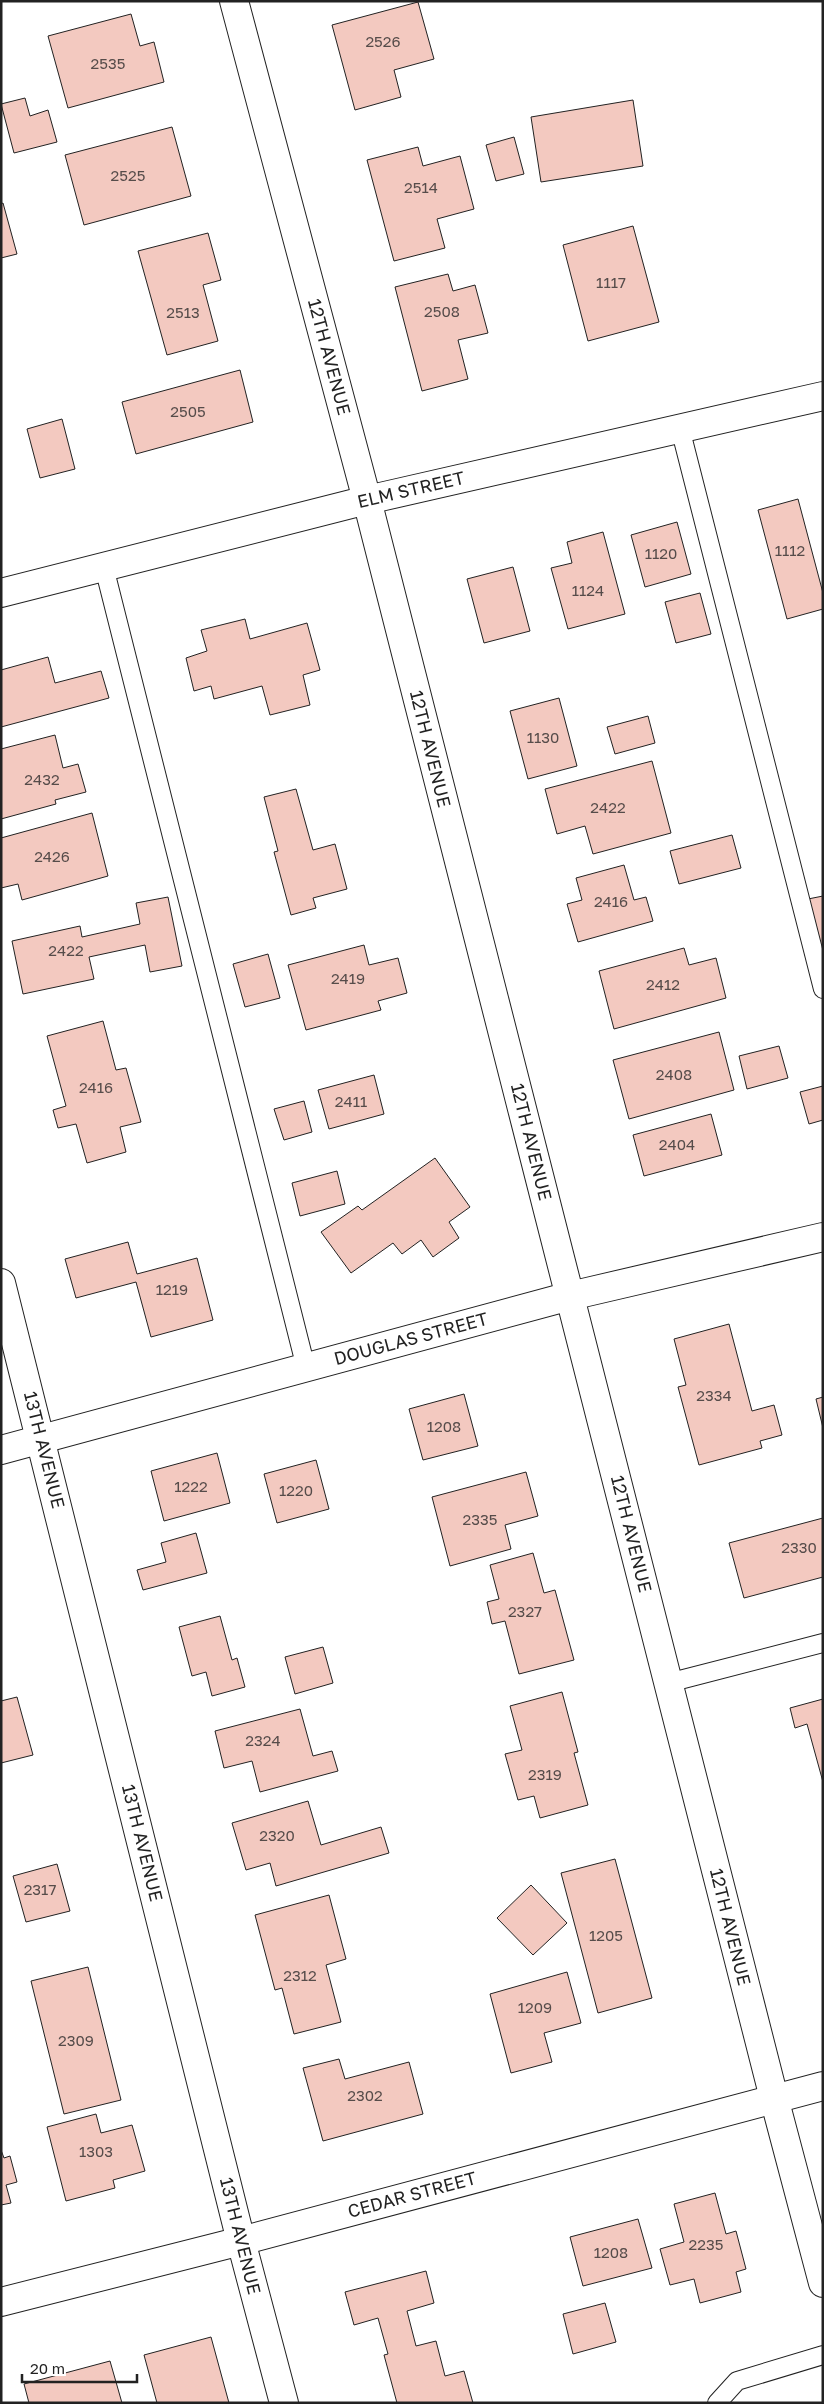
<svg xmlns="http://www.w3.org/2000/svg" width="824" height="2404" font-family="'Golos Text',sans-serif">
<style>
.building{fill:#f3c9c0;stroke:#222}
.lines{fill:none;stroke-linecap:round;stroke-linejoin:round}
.service-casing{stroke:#222;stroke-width:20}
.minor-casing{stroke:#222;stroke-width:30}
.tertiary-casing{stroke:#222;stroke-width:30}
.service{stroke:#fff;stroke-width:18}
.minor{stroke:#fff;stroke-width:28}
.tertiary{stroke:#fff;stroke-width:28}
.labels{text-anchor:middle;stroke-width:4;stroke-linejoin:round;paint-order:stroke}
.number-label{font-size:15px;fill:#564c4a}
.street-label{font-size:18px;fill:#222;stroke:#fff}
</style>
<rect width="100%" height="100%" fill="#fff"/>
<!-- building -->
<g class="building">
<path d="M418,2L434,59L394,70L401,97L355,110L332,25Z"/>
<path d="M131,14L140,46L154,42L164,82L68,108L48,36Z"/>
<path d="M25,98L30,116L48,110L57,142L14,153L1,104Z"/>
<path d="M633,100L643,166L541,182L531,117Z"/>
<path d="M172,127L191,196L84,225L65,155Z"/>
<path d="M514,137L524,174L496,181L486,145Z"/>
<path d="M418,147L423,166L460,156L474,209L437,219L445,248L394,261L367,160Z"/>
<path d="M3,203L17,254L1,258V204Z"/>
<path d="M633,226L659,322L588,341L563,245Z"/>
<path d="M208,233L221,280L203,285L218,341L167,355L138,251Z"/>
<path d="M448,274L453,291L475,285L488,333L458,340L468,379L422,391L395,287Z"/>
<path d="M240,370L253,422L136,454L122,402Z"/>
<path d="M62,419L75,469L40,478L27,429Z"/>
<path d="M798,499L823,593V609L787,619L758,510Z"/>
<path d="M677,522L691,574L645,587L631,535Z"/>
<path d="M603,532L625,614L568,629L551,568L572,563L567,542Z"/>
<path d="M513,567L530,631L484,643L467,579Z"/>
<path d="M700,593L711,634L676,643L665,602Z"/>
<path d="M245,619L250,639L307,623L320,670L303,675L310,705L270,715L262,686L214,699L211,686L194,691L186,658L207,651L201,630Z"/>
<path d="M48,657L55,683L101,671L109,698L1,727V670Z"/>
<path d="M559,698L577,766L528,779L510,711Z"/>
<path d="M648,716L655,743L615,754L607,727Z"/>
<path d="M55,735L63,768L78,764L86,792L55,800L56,804L1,819V749Z"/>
<path d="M652,761L671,833L593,854L585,826L557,834L545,789Z"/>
<path d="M296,789L313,850L335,844L347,889L313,898L316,908L291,915L274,852L278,851L264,797Z"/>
<path d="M92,813L108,876L22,900L18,884L1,888V838Z"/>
<path d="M732,835L741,868L679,884L670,851Z"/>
<path d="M624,865L634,900L646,897L653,921L578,942L567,904L582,900L576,878Z"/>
<path d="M823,896V945H821L808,899Z"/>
<path d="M168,897L182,966L150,972L145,945L89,957L94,979L23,994L12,941L80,926L82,937L140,924L136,903Z"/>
<path d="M364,945L369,965L398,958L407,993L378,1001L381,1010L306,1030L288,965Z"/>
<path d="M684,948L689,965L716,958L726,998L614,1029L599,971Z"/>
<path d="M268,954L280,998L245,1007L233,964Z"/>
<path d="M103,1021L116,1070L126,1068L141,1122L120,1127L126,1152L87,1163L76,1124L58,1128L53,1110L66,1106L47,1036Z"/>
<path d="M719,1032L734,1090L629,1119L613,1060Z"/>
<path d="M779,1046L788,1078L747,1089L739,1056Z"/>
<path d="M374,1075L384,1114L329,1129L318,1090Z"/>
<path d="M823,1086V1120L809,1124L800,1092Z"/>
<path d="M304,1101L312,1132L284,1140L274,1109Z"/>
<path d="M711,1114L722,1155L644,1176L633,1135Z"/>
<path d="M435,1158L470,1207L449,1222L459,1238L433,1257L421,1240L402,1254L393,1243L351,1273L321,1232L358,1206L362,1210Z"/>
<path d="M337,1171L345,1204L300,1216L292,1183Z"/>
<path d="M128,1242L137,1274L197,1258L213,1320L151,1337L136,1282L76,1298L65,1259Z"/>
<path d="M729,1324L752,1411L774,1405L782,1435L760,1441L762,1448L699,1465L678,1387L686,1385L674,1339Z"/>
<path d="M464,1394L478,1446L423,1460L409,1409Z"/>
<path d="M823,1397V1428L816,1399Z"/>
<path d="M217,1453L230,1503L164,1521L151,1471Z"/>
<path d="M316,1460L329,1509L277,1523L264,1474Z"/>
<path d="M526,1472L538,1516L505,1525L511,1549L450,1566L432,1497Z"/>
<path d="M823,1518V1577L744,1598L729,1543Z"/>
<path d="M196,1533L207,1573L143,1590L137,1570L166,1562L161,1543Z"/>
<path d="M533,1553L544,1593L555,1590L574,1660L519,1674L505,1621L492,1624L487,1602L499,1599L490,1565Z"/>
<path d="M220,1616L232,1660L237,1658L245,1687L212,1696L206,1672L192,1676L179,1627Z"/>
<path d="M323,1647L333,1683L295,1694L285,1657Z"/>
<path d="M562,1692L578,1752L574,1753L588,1805L540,1818L534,1796L518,1800L505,1754L522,1750L510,1706Z"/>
<path d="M17,1697L33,1755L1,1763V1701Z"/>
<path d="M823,1699V1782L807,1724L795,1728L790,1708Z"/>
<path d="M300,1709L313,1756L332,1751L338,1771L260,1792L252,1761L224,1768L215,1731Z"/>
<path d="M308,1801L321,1845L381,1827L389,1853L276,1886L270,1863L246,1870L232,1823Z"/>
<path d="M615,1859L652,1998L598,2013L561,1873Z"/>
<path d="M57,1864L70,1911L26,1922L13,1876Z"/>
<path d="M531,1885L567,1923L533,1955L497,1918Z"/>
<path d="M329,1895L346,1959L326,1965L341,2022L294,2034L282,1988L275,1990L255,1915Z"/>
<path d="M88,1967L121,2100L64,2114L31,1981Z"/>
<path d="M567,1972L581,2023L544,2033L552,2062L511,2073L490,1994Z"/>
<path d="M339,2059L345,2079L409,2062L423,2114L323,2141L303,2068Z"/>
<path d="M96,2114L101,2133L132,2125L145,2171L113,2180L115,2188L66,2201L47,2127Z"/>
<path d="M1,2150L4,2158L10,2156L17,2182L6,2185L11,2203L1,2205Z"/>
<path d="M715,2193L726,2234L736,2231L746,2269L736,2272L741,2292L700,2303L694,2279L670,2285L660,2249L684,2242L674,2204Z"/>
<path d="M638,2219L652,2268L583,2286L570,2237Z"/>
<path d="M426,2271L434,2303L407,2311L416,2346L436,2341L445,2376L464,2371L473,2403H397L384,2355L388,2354L378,2318L354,2325L345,2292Z"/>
<path d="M605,2303L616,2342L573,2354L563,2314Z"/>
<path d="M211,2337L229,2403H157L144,2355Z"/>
<path d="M110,2361L122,2403H29L24,2384Z"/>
</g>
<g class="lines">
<defs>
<g id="service">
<path d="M680,428L823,989"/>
<path d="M104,567L306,1368"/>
<path d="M668,1683L823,1643"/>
<path d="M717,2403L737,2381L823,2355"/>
</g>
<g id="minor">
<path d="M234,1L367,500L774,2098L823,2283"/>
<path d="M1,1283L241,2241L284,2403"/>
<path d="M1,1450L570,1296L823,1237"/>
<path d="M1,2302L241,2241L823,2086"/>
</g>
<path id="tertiary" d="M1,593L367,500L823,396"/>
</defs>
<!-- service casing -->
<use href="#service" class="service-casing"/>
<!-- minor casing -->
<use href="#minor" class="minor-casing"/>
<!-- tertiary casing -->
<use href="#tertiary" class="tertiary-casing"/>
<!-- service -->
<use href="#service" class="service"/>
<!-- minor -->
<use href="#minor" class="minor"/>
<!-- tertiary -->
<use href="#tertiary" class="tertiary"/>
</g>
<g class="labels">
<!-- number labels -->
<g class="number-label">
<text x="383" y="47">2526</text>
<text x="108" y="69">2535</text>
<text x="128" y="181">2525</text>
<text x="421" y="193">2514</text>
<text x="611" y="288">1117</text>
<text x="442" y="317">2508</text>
<text x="183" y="318">2513</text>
<text x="188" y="417">2505</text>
<text x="790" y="556">1112</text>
<text x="661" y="559">1120</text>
<text x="588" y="596">1124</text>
<text x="543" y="743">1130</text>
<text x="42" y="785">2432</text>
<text x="608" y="813">2422</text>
<text x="52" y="862">2426</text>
<text x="611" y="907">2416</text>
<text x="66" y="956">2422</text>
<text x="348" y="984">2419</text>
<text x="663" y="990">2412</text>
<text x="674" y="1080">2408</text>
<text x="96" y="1093">2416</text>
<text x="351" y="1107">2411</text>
<text x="677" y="1150">2404</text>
<text x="172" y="1295">1219</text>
<text x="714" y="1401">2334</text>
<text x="444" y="1432">1208</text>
<text x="191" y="1492">1222</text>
<text x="296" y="1496">1220</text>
<text x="480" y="1525">2335</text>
<text x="799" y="1553">2330</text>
<text x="525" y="1617">2327</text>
<text x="263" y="1746">2324</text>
<text x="545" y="1780">2319</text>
<text x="277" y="1841">2320</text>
<text x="40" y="1895">2317</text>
<text x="606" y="1941">1205</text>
<text x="300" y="1981">2312</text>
<text x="535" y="2013">1209</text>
<text x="76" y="2046">2309</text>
<text x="365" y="2101">2302</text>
<text x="96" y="2157">1303</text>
<text x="706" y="2250">2235</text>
<text x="611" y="2258">1208</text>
</g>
<!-- street labels -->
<g class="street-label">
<text transform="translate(329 357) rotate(75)" y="6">12TH AVENUE</text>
<text transform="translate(411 490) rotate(-13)" y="6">ELM STREET</text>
<text transform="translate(430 749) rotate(76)" y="6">12TH AVENUE</text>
<text transform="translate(531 1142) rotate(76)" y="6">12TH AVENUE</text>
<text transform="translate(411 1339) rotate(-15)" y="6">DOUGLAS STREET</text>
<text transform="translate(44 1450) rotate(76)" y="6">13TH AVENUE</text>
<text transform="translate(631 1534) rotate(76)" y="6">12TH AVENUE</text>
<text transform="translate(142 1843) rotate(76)" y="6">13TH AVENUE</text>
<text transform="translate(730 1927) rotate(76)" y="6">12TH AVENUE</text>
<text transform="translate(412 2195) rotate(-15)" y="6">CEDAR STREET</text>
<text transform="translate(240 2236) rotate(76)" y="6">13TH AVENUE</text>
</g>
</g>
<!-- border -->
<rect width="824" height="2404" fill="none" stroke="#222222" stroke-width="5"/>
<!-- scale -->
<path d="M22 2374v8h115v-8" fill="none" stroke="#222222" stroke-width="2.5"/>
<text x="30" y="2374" font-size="15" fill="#222222" stroke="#ffffff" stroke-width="4" paint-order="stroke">20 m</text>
</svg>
